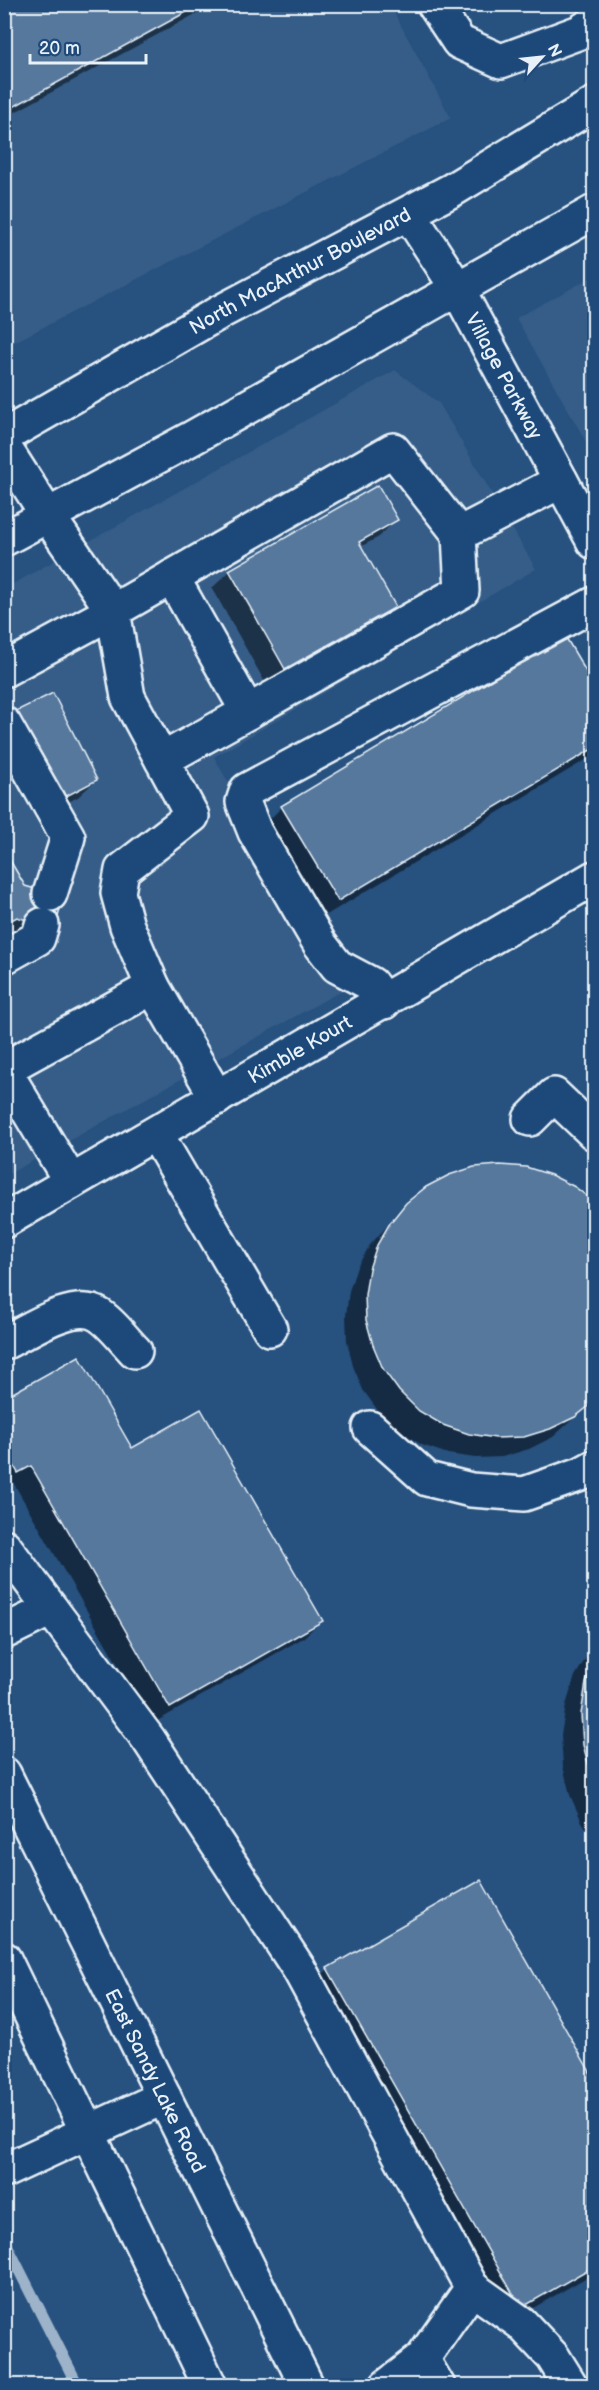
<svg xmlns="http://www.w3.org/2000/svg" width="599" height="2390" font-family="'Balsamiq Sans',sans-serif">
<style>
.built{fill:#355d88}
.shadow{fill:#0007}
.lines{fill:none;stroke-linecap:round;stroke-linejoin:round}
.stream{stroke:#9db3c9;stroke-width:12}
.building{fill:#57789d;stroke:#e8f1f8;stroke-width:1.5}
.minor-casing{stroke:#e8f1f8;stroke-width:38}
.major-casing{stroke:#e8f1f8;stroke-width:38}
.minor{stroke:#1f4a7a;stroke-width:33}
.major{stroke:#1f4a7a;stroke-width:33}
.labels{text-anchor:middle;stroke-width:4.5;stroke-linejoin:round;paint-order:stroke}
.street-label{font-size:20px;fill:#e8f1f8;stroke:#1f4a7a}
</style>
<rect width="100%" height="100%" fill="#27517f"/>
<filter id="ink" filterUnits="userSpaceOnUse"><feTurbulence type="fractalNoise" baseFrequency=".0167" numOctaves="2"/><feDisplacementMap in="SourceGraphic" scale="12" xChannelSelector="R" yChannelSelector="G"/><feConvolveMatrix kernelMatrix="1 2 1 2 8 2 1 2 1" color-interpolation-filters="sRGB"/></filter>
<g filter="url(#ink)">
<!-- built -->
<g class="built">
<path d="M5,5H390L451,118L5,347Z"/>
<path d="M594,276V456L516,318Z"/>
<path d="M395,370L439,403L536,569L214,757L345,989L5,1176L4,589Z"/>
</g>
<!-- shadow -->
<g class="shadow">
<path d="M4,4H209L203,10L4,118Z"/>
<path d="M396,519L379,537L360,547L394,607L376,624L267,686L212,588L230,571Z"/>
<path d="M565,638L594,688V755L318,920L262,827L282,807Z"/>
<path d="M4,750L96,780L78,797L39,817Z"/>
<path d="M4,853L36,945L4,936Z"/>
<path d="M574,1188L594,1204V1400L553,1437L529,1449L502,1457L475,1458L448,1454L422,1445L399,1431L379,1412L363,1390L353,1366L347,1341L346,1316L349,1291L357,1267L370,1245L407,1204Z"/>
<path d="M4,1400L131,1450L321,1621L303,1638L152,1724L13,1482L4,1487Z"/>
<path d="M594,1645V1840L582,1822L570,1795L563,1766L561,1735L566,1705L575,1676Z"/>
<path d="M480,1882L594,2082V2273L500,2327L308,1989L328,1969Z"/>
</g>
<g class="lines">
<!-- stream -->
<path class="stream" d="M4,2240L78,2386"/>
</g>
<!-- building -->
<g class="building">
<path d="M4,4H201L4,112Z"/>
<path d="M378,485L398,520L359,542L396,607L285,669L229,570Z"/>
<path d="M565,636L594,685V748L338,901L281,806Z"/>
<path d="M53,693L97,780L57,801L12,713Z"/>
<path d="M4,850L25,886L63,897L55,929L17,917L4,924Z"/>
<path d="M500,1165L526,1167L551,1175L575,1187L594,1202V1402L575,1417L550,1429L524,1437L496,1438L469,1434L443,1425L419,1411L399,1391L383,1369L373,1345L366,1320L365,1295L369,1269L377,1245L390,1223L406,1203L426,1187L449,1175L474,1167Z"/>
<path d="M79,1356L132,1448L201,1409L323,1621L170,1708L31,1466L18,1473L4,1448V1398Z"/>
<path d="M594,1657V1785L583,1745L581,1714L586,1683Z"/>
<path d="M481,1880L594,2079V2266L521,2308L327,1968Z"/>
</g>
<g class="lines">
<defs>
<g id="minor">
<path d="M434,4L459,42L501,61L580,32L594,23"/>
<path id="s1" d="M409,214L457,288L594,542"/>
<path d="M48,516L113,611L393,450L459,534L561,481"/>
<path d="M172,577L248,712L462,591L459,534"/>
<path d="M4,670L113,611L128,697L192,816L122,870L118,893L127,926L153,987L217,1098"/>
<path d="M4,724L68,837L50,894"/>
<path d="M162,760L248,712"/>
<path d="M4,957L38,938L42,925"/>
<path d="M384,1002L371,984L337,966L320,944L255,832L243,802L247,790L594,604"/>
<path d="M4,1069L153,987"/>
<path d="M4,1070L71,1182"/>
<path d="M530,1119L554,1095L594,1133"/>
<path d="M156,1134L270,1329"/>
<path id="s2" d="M4,1221L594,878"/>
<path d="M4,1343C28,1331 74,1299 99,1315C112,1323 124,1340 135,1351"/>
<path d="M370,1428L427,1479L471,1490L524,1494L581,1474L594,1467"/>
<path d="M4,1546L149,1740L299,1969L472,2288L422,2359L387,2386"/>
<path d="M4,1632L51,1609"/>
<path d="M4,2171L88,2132"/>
<path d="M472,2288L521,2323L553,2357L571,2386"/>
<path d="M422,2359L438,2386"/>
</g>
<g id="major">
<path id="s3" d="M4,436L222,311L452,190L594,104"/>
<path d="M4,447L48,516"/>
<path d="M4,539L192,438L594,212"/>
<path id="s4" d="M4,1774L307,2386"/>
<path d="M4,1959L210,2386"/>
<path d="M88,2132L164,2097"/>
</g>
</defs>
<!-- minor casing -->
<use href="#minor" class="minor-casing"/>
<!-- major casing -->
<use href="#major" class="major-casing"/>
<!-- minor -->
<use href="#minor" class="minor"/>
<!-- major -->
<use href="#major" class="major"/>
</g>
</g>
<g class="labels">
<!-- street labels -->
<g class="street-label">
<text dy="7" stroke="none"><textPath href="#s3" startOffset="339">North MacArthur Boulevard</textPath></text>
<text dy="7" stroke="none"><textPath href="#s1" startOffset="188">Village Parkway</textPath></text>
<text dy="7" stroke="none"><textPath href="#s2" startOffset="342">Kimble Kourt</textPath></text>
<text dy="7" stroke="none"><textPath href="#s4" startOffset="342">East Sandy Lake Road</textPath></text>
</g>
</g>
<!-- margin -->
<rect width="599" height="2390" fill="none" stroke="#1f4a7a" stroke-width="24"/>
<rect x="12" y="12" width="575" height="2366" fill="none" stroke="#e8f1f8" stroke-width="2" filter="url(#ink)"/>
<!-- north arrow -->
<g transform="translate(542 57) rotate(63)" stroke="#1f4a7a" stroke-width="4.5" paint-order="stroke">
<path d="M0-4.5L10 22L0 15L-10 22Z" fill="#e8f1f8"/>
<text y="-9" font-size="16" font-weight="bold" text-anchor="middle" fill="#e8f1f8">N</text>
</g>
<!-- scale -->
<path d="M30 54v9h116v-9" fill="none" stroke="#e8f1f8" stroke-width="3"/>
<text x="39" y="54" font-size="18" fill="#e8f1f8" stroke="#1f4a7a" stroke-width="4.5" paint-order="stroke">20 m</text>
</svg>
